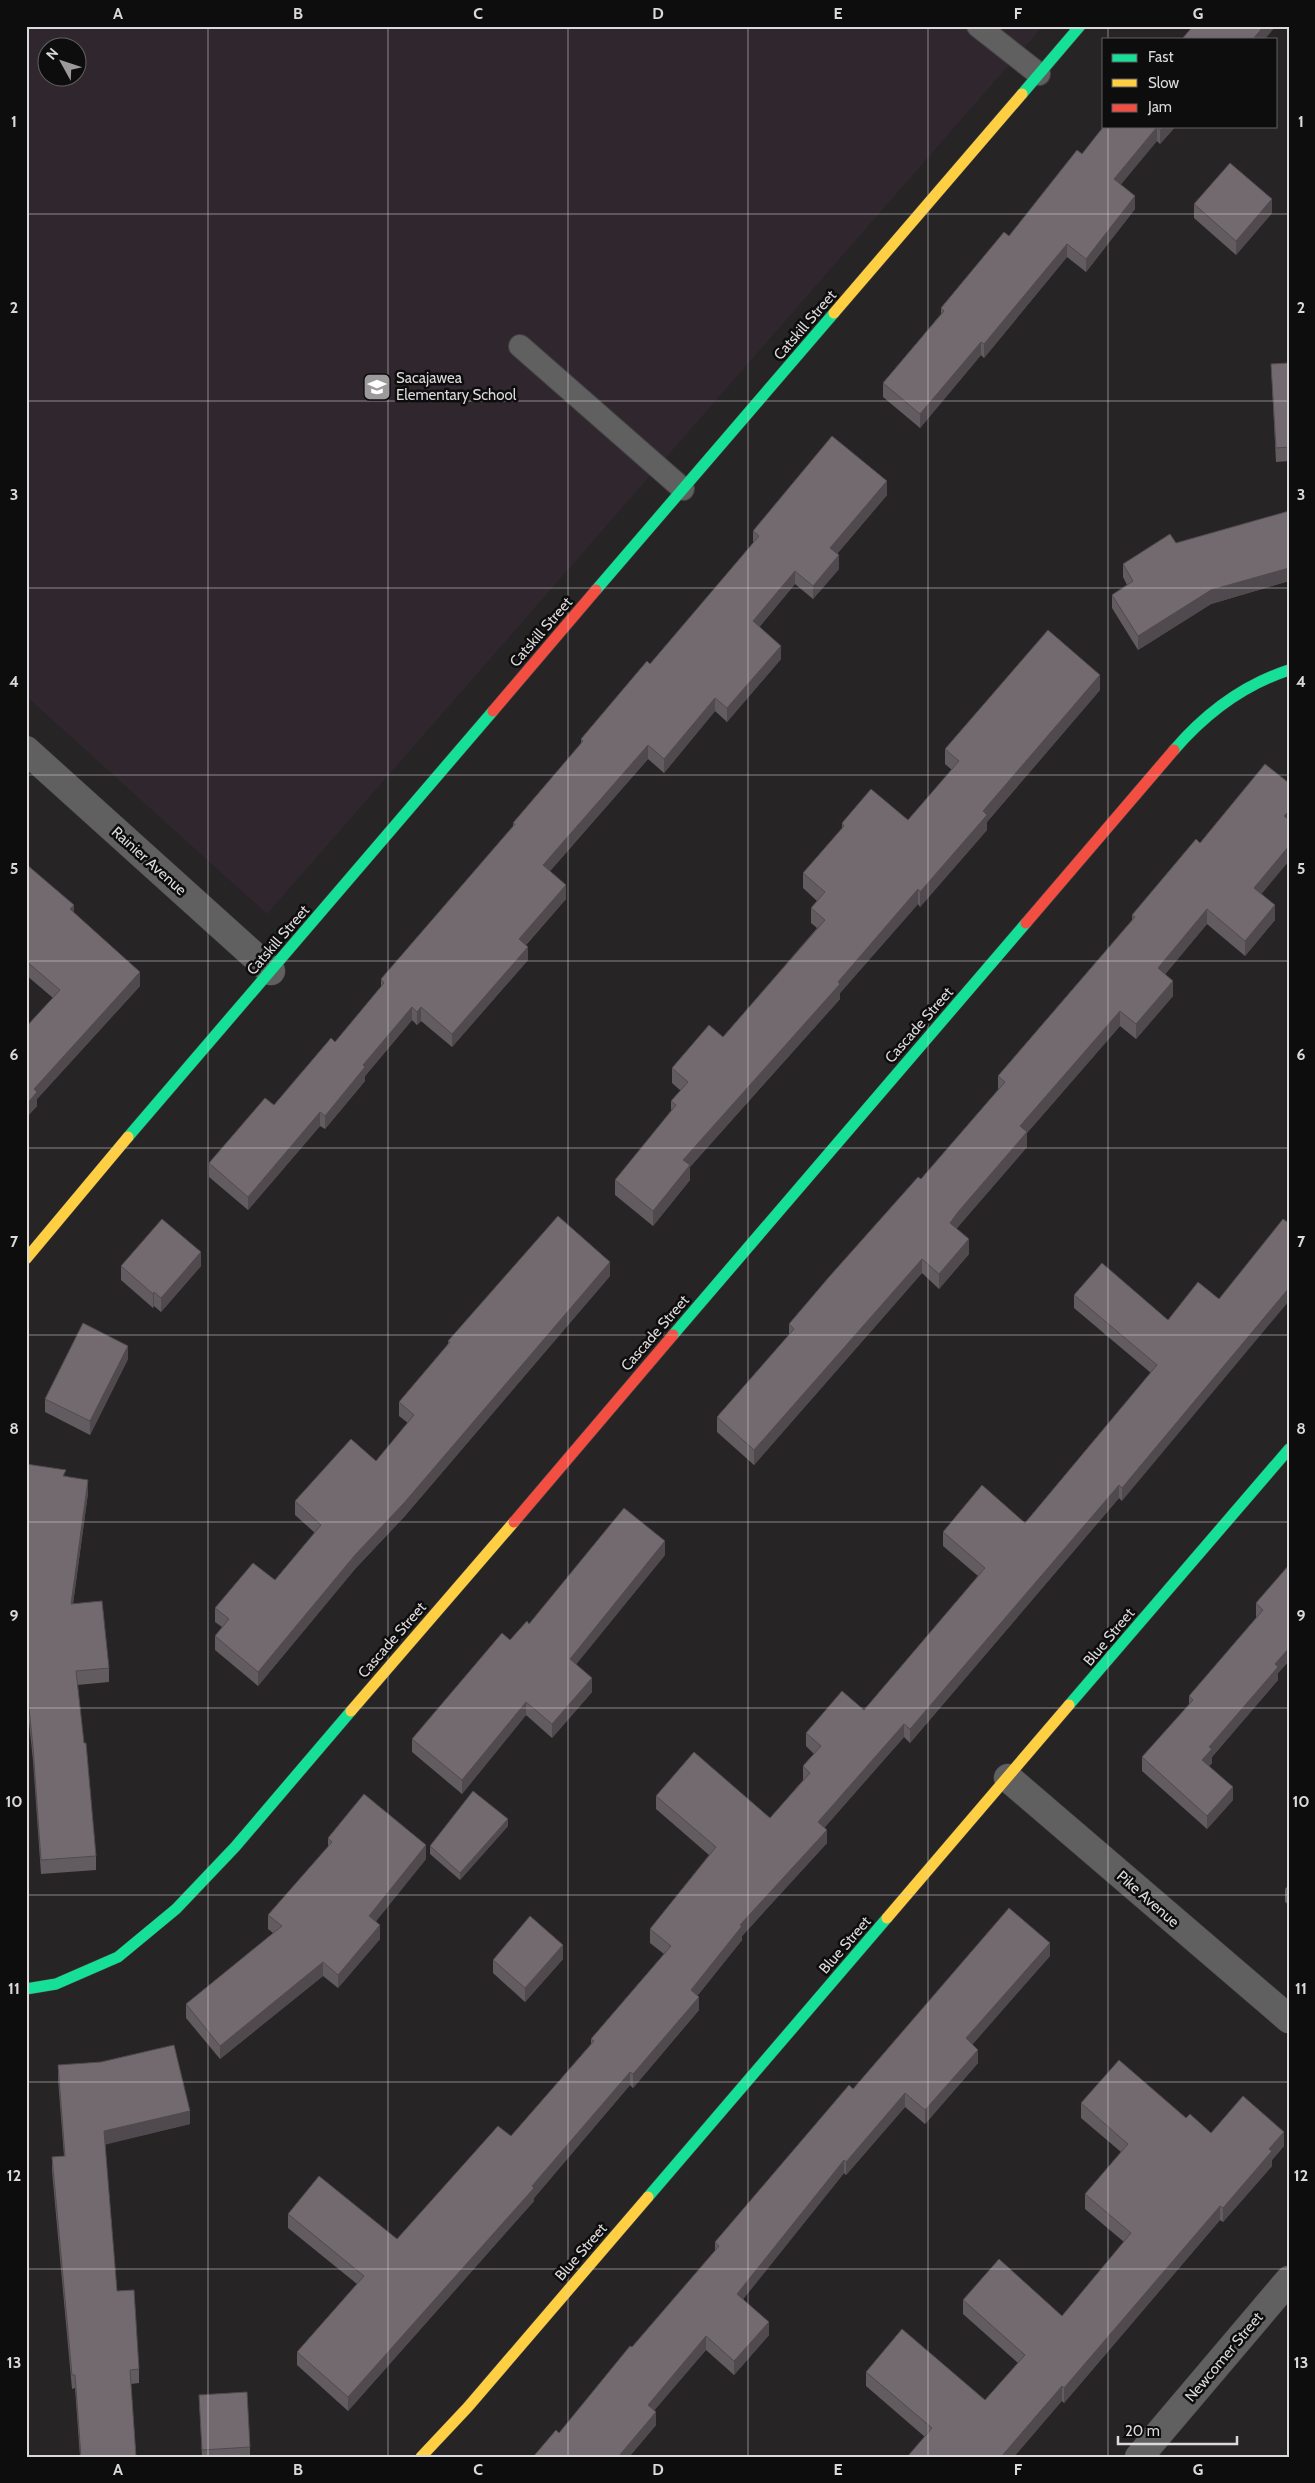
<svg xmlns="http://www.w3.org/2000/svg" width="1315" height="2483" font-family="Cabin,sans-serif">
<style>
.built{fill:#30272e;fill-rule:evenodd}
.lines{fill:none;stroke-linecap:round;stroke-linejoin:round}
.lane-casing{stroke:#444243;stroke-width:24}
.street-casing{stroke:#444243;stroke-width:29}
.fast-casing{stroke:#444243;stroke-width:12}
.slow-casing{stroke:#444243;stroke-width:12}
.jam-casing{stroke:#444243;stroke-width:12}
.lane{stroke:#616060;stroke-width:22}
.street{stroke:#616060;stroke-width:28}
.fast{stroke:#16e098;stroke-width:11}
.slow{stroke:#ffcf43;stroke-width:11}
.jam{stroke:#f24e42;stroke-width:11}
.wall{fill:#625b5f}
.shaded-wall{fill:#504a4e}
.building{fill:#726a6f;stroke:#504a4e}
.grid{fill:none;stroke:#dcd9db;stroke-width:1;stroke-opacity:0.55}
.labels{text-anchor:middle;stroke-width:5;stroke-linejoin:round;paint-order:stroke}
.street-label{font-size:15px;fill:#dcd9db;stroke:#0e0d0e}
.poi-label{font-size:15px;fill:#dcd9db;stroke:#0e0d0e;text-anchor:start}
.neatline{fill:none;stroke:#dcd9db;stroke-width:2}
.grid-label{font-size:16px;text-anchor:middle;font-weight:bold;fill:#dcd9db}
</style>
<rect width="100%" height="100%" fill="#262425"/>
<!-- built -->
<path class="built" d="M26,26H1043L267,914L26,696ZM48,48H78V78H48Z"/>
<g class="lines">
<defs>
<g id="lane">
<path d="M978,26L1039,74"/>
<path d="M520,346L683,489"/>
</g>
<g id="street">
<path d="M26,750L271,971"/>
<path d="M1008,1778L1289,2019"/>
<path d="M1139,2457L1289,2280"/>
</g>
<g id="fast">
<path d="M1022,94L1080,26"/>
<path d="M596,590L834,313"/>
<path d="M1174,750C1205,714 1243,685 1289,670"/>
<path d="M128,1137L493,711"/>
<path d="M673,1335L1026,923"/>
<path d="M1069,1705L1289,1449"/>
<path d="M26,1989L56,1984L118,1957L176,1909L235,1847L351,1711"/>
<path d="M648,2197L887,1918"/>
</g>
<g id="slow">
<path d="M834,313L1022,94"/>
<path d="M26,1259L128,1137"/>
<path d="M351,1711L514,1522"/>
<path d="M887,1918L1069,1705"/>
<path d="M421,2457L468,2407L648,2197"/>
</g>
<g id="jam">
<path d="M493,711L596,590"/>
<path d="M1026,923L1174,750"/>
<path d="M514,1522L673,1335"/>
</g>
</defs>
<!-- lane casing -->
<use href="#lane" class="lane-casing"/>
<!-- street casing -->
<use href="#street" class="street-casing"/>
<!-- fast casing -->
<use href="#fast" class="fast-casing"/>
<!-- slow casing -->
<use href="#slow" class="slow-casing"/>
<!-- jam casing -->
<use href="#jam" class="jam-casing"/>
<!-- lane -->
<use href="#lane" class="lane"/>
<!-- street -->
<use href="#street" class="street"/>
<!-- fast -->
<use href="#fast" class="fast"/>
<!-- slow -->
<use href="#slow" class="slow"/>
<!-- jam -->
<use href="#jam" class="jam"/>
</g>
<!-- wall -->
<g class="wall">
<path d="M1104,126H1176L1160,144L1157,141L1120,184L1135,209L1086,272L1067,257L984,358L981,355L920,428L883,397V383L941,314V308L1009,236L1082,154Z"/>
<path d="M1194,204L1272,213L1236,255L1194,218Z"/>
<path d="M1289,363V461L1276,462L1271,364Z"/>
<path d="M887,495L837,554L839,569L813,599L795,584L759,627L781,659L727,722L715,711L664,773L648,759L550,871L566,899L526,945L528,960L452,1047L421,1021L417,1025L412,1020L365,1076V1081L325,1129L320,1126L248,1210L209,1177V1163L274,1105L335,1042L381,987V979L513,827V823L581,744V739L650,664L753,544V531Z"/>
<path d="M1289,511V581L1211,604L1138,650L1112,608V595L1127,585L1123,577V564L1176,543Z"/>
<path d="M1100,690L987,822V830L920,907L918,904L840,993V999L690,1167V1180L653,1226L615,1195V1180L671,1111V1101L681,1091L672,1083V1068L723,1037L817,928L811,923V908L817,901L803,888V873L842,829V823L908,820L952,770L945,764V749Z"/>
<path d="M26,864L74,913L140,986L37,1099V1106L26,1118V1027L53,998L26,975Z"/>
<path d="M1261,894L1275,920L1245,956L1207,924L1165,974L1173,996L1136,1039L1120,1026L1027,1133V1147L956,1229L969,1254L939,1289L922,1273L754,1465L717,1432V1417L789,1335V1324L921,1179L998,1090V1076L1132,920V915Z"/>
<path d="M121,1266H201L161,1312L154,1306L153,1308L121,1280Z"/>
<path d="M610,1276L404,1517L355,1569L258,1686L215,1650V1636L222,1627L215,1622V1608L275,1580L315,1533L295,1515V1501L376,1461L408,1423L399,1416V1402L448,1344V1341Z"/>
<path d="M1074,1295L1168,1320L1122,1501L1119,1498L910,1743L904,1737L824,1828L827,1843L742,1936V1940L698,1995L699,2010L633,2088L630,2085L534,2198V2201L348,2411L297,2365V2352L357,2284L288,2228V2214L397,2239L511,2136L591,2044V2039L664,1954L650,1943V1929L709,1855L656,1809V1796L770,1818L803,1780V1766L814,1754L806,1746V1733L864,1710L978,1576L943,1546V1532L1025,1523L1151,1373L1074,1308Z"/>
<path d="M128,1359L90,1435L45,1412V1399Z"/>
<path d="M26,1464L66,1476L88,1493L73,1604L109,1668V1682L77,1685L96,1856V1870L41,1874L33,1761L26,1692Z"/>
<path d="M665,1555L576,1664L592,1692L552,1738L526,1715L462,1794L412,1752V1739L510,1640L529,1624Z"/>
<path d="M1289,1565V1661L1278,1673V1680L1212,1757V1763L1209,1766L1233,1800L1207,1829L1142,1771V1757L1189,1706V1696L1257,1618L1256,1617V1603Z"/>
<path d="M508,1826L460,1880L430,1854V1846Z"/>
<path d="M328,1838L426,1859L376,1921L380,1939L338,1988L323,1976L220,2059L186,2018V2004L273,1933L268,1929V1915L328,1847Z"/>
<path d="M1289,1885V1905L1285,1902V1889Z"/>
<path d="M1050,1956L972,2044L978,2063L925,2124L905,2107L846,2175L844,2173L743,2299L769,2335L734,2375L706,2350L654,2410L656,2425L629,2457H533L559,2433L715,2252V2242L853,2089Z"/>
<path d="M563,1959L525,2002L493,1973V1960Z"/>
<path d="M58,2065L190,2124L105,2144L117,2291L139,2369V2383L131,2384L136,2457H80L75,2388L72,2389L52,2171V2157L64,2156L58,2079Z"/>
<path d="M1081,2103L1186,2118L1211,2133L1284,2146L1272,2160V2166L1223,2222L1220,2220L1064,2403L1062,2401L925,2437L866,2386V2372L985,2400L1018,2363L963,2314V2300L1062,2316L1124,2242L1085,2209V2194L1121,2152L1081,2118Z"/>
<path d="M199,2395L250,2447V2457H202Z"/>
</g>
<!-- shaded-wall -->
<g class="shaded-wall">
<path d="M1264,26H1276L1265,39H1253Z"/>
<path d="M1164,126H1176L1160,144V130Z"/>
<path d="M1157,127V141L1114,193V179Z"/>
<path d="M1135,196V209L1086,272V259Z"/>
<path d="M1272,199V213L1236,255V241Z"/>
<path d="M1067,244V257L984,358V344Z"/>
<path d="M981,342V355L920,428V414Z"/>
<path d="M887,481V495L830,562V548Z"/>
<path d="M839,555V569L813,599V586Z"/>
<path d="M1289,568V581L1211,604L1138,650V636L1211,590Z"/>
<path d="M795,571V584L753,635V621Z"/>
<path d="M781,646V659L727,722V708Z"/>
<path d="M1100,675V690L987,822V830L920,907V892L983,811Z"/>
<path d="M715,698V711L664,773V759Z"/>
<path d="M648,745V759L543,879V865Z"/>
<path d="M1289,811V826L1284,816Z"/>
<path d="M1289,846V861L1254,903V888Z"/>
<path d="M566,885V899L519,952V939Z"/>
<path d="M918,889V904L840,993V999L690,1167V1180L653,1226V1211L683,1160Z"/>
<path d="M74,905V919L70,909Z"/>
<path d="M1275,905V920L1245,956V941Z"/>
<path d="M1207,909V924L1158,983V968Z"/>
<path d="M528,947V960L452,1047V1034Z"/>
<path d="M140,972V986L37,1099V1106L26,1118V1105L34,1089Z"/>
<path d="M1173,981V996L1136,1039V1024Z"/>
<path d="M412,1007V1020L365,1076V1081L325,1129V1116L363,1065Z"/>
<path d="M421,1007V1021L417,1025V1012Z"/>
<path d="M1120,1011V1026L1027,1133V1147L958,1227L950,1238V1223L1020,1126Z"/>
<path d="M320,1112V1126L248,1210V1197Z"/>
<path d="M969,1239V1254L939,1289V1274Z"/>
<path d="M201,1252V1266L161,1312V1298Z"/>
<path d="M922,1259V1273L754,1465V1450Z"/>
<path d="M610,1262V1276L404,1517L355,1569L258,1686V1672L355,1555Z"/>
<path d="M1289,1288V1301L1122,1501V1488Z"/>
<path d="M154,1292V1306L153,1308V1294Z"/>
<path d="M128,1346V1359L90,1435V1421Z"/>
<path d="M88,1480V1493L71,1618V1604Z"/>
<path d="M1119,1485V1498L910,1743V1729Z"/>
<path d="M665,1541V1555L570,1672V1659Z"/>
<path d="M1289,1648V1661L1278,1673V1680L1212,1757V1763L1202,1774V1760L1209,1747L1275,1664Z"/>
<path d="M592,1678V1692L552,1738V1724Z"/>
<path d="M526,1702V1715L462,1794V1780Z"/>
<path d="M904,1724V1737L818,1835V1822Z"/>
<path d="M1233,1787V1800L1207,1829V1816Z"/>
<path d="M508,1819V1826L460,1880V1873Z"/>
<path d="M827,1830V1843L742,1936V1940L691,2003V1990L740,1925Z"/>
<path d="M426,1845V1859L369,1930V1916Z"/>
<path d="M380,1925V1939L338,1988V1975Z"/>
<path d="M1050,1943V1956L966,2052V2038Z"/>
<path d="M563,1945V1959L525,2002V1988Z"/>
<path d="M323,1962V1976L220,2059V2046Z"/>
<path d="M699,1997V2010L633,2088V2074Z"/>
<path d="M978,2050V2063L925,2124V2110Z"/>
<path d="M630,2072V2085L534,2198V2201L348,2411V2397L532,2186Z"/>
<path d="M905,2093V2107L846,2175V2162Z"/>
<path d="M190,2111V2124L104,2145V2131Z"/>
<path d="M1284,2132V2146L1272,2160V2166L1223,2222V2208L1269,2149Z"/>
<path d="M844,2160V2173L737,2307V2294Z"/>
<path d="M1220,2206V2220L1064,2403V2388Z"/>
<path d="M769,2322V2335L734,2375V2361Z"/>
<path d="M706,2336V2350L648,2418V2405Z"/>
<path d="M1062,2386V2401L1014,2457H1001Z"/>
<path d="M656,2412V2425L629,2457H618Z"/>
</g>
<!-- building -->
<g class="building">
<path d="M1193,26H1264L1253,39H1182Z"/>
<path d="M1104,126H1164L1160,130L1157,127L1114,179L1135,196L1086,259L1067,244L984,344L981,342L920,414L883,383L944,311L941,308L1004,232L1009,236L1077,150L1082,154Z"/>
<path d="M1230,163L1272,199L1236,241L1194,204Z"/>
<path d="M1289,363V447L1276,448L1271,364Z"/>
<path d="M832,436L887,481L830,548L839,555L813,586L795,571L753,621L781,646L727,708L715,698L664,759L648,745L543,865L566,885L519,939L528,947L452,1034L421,1007L417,1012L412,1007L363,1065L365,1067L325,1116L320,1112L248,1197L209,1163L265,1098L274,1105L331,1038L335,1042L384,983L381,979L515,824L513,823L583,741L581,739L647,661L650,664L759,536L753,531Z"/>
<path d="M1289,511V568L1211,590L1138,636L1112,595L1133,581L1123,564L1170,534L1176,543Z"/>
<path d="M1048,630L1100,675L983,811L987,815L920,892L918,889L838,982L840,984L683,1160L690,1165L653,1211L615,1180L676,1105L671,1101L688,1082L672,1068L709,1025L723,1037L825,920L811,908L825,892L803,873L844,826L842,823L871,789L908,820L959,761L945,749Z"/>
<path d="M1265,764L1289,783V811L1284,816L1289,820V846L1254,888L1275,905L1245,941L1207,909L1158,968L1173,981L1136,1024L1120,1011L1020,1126L1027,1132L958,1212L950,1223L969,1239L939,1274L922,1259L754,1450L717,1417L794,1329L789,1324L829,1277L918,1177L921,1179L1005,1082L998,1076L1135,917L1132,915L1196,839L1200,843Z"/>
<path d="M26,864L74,905L70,909L140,972L34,1089L37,1092L26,1105V1027L60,990L26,961Z"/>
<path d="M558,1216L610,1262L404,1503L355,1555L258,1672L215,1636L229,1619L215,1608L253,1563L275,1580L321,1525L295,1501L351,1439L376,1461L414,1415L399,1402L450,1342L448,1341Z"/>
<path d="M162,1219L201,1252L161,1298L154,1292L153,1294L121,1266Z"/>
<path d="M1283,1219L1289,1223V1288L1122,1488L1119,1485L910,1729L904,1724L818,1822L827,1830L740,1925L742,1926L691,1990L699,1997L633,2074L630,2072L532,2186L534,2188L348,2397L297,2352L364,2276L288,2214L319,2176L397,2239L498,2126L511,2136L594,2041L591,2039L671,1946L650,1929L716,1847L656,1796L694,1752L770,1818L810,1773L803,1766L821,1746L806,1733L842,1691L864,1710L985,1568L943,1532L982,1485L1025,1523L1157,1365L1074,1295L1102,1263L1168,1320L1198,1282L1219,1299Z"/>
<path d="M83,1323L128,1346L90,1421L45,1399Z"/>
<path d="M26,1464L66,1470L63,1476L88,1480L71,1604L102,1601L109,1668L76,1671L84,1743H86L96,1856L41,1860L33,1747L26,1679Z"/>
<path d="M624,1508L665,1541L570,1659L592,1678L552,1724L526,1702L462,1780L412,1739L502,1633L510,1640L527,1621L529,1624Z"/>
<path d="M1289,1565V1648L1275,1664L1278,1667L1209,1747L1212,1749L1202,1760L1233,1787L1207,1816L1142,1757L1193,1700L1189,1696L1263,1610L1256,1603Z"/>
<path d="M473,1791L508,1819L460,1873L430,1846Z"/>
<path d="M364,1794L426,1845L369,1916L380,1925L338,1975L323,1962L220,2046L186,2004L282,1926L268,1915L332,1842L328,1838Z"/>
<path d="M1289,1885V1892L1285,1889Z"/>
<path d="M1009,1908L1050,1943L966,2038L978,2050L925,2110L905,2093L846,2162L844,2160L737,2294L769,2322L734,2361L706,2336L648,2405L656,2412L618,2457H533L556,2430L559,2433L630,2346L632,2347L719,2246L715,2242L849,2085L853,2089Z"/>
<path d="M530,1916L563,1945L525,1988L493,1960Z"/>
<path d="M174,2045L190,2111L104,2131L117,2291L134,2290L139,2369L130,2370L136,2457H81L75,2375H72L52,2157L65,2156L58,2065L101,2062Z"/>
<path d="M1119,2060L1186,2118L1190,2114L1211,2133L1243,2096L1284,2132L1269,2149L1272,2151L1223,2208L1220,2206L1064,2388L1062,2386L1001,2457H907L932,2428L866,2372L902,2329L985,2400L1025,2355L963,2300L999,2259L1062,2316L1131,2233L1085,2194L1128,2144L1081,2103Z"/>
<path d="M247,2392L250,2447L202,2450L199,2395Z"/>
</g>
<!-- grid -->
<path class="grid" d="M208,26V2457M388,26V2457M568,26V2457M748,26V2457M928,26V2457M1108,26V39M1108,126V2457M26,214H1289M26,401H1289M26,588H1289M26,775H1289M26,961H1289M26,1148H1289M26,1335H1289M26,1522H1289M26,1708H1289M26,1895H1289M26,2082H1289M26,2269H1289"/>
<!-- icons -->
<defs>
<symbol id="school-square" viewBox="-11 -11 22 22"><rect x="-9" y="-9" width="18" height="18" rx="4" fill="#9c9a9b" stroke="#0e0d0e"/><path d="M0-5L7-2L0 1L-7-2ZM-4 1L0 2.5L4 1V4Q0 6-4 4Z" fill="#fff"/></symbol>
</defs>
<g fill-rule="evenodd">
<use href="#school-square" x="361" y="371" width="32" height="32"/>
</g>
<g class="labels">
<!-- street labels -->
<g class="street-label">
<text transform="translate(805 325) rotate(-49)" y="5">Catskill Street</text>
<text transform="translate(541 632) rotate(-49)" y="5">Catskill Street</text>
<text transform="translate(149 861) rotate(42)" y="5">Rainier Avenue</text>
<text transform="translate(278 940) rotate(-49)" y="5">Catskill Street</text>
<text transform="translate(919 1025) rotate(-49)" y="5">Cascade Street</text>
<text transform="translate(655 1333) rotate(-49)" y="5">Cascade Street</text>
<text transform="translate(1109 1637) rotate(-50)" y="5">Blue Street</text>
<text transform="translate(392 1640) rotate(-49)" y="5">Cascade Street</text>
<text transform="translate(1148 1899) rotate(41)" y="5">Pike Avenue</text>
<text transform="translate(845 1945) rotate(-49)" y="5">Blue Street</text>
<text transform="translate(581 2252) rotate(-49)" y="5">Blue Street</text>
<text transform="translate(1224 2357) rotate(-50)" y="5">Newcomer Street</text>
</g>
<!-- poi labels -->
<g class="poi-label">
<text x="396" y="383">Sacajawea<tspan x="396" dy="17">Elementary School</tspan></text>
</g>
</g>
<!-- border -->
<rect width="1315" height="2483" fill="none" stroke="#0e0d0e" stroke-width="55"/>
<!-- legend -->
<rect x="1102" y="38" width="175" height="90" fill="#0e0d0e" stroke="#605f60"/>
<rect x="1112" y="54" width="25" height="8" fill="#16e098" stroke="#605f60"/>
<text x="1148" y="62" font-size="15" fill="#dcd9db">Fast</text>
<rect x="1112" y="79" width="25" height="8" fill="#ffcf43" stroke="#605f60"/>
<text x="1148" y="88" font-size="15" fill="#dcd9db">Slow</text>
<rect x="1112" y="104" width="25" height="8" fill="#f24e42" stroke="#605f60"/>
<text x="1148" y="112" font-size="15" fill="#dcd9db">Jam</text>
<!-- north arrow -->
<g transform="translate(62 62) rotate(310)"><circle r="24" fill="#0e0d0e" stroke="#605f60"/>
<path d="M0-4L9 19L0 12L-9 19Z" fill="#9c9a9b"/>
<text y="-8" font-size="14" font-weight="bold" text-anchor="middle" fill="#dcd9db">N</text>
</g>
<!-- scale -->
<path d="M1118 2436v8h119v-8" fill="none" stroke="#dcd9db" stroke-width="2.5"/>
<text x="1125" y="2436" font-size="15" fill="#dcd9db" stroke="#0e0d0e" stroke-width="4" paint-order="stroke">20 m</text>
<rect x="28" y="28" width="1260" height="2428" class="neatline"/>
<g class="grid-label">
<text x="118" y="19">A</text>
<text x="298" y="19">B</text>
<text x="478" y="19">C</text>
<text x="658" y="19">D</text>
<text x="838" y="19">E</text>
<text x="1018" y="19">F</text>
<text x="1198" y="19">G</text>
<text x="14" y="127">1</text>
<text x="1301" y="127">1</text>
<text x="14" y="313">2</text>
<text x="1301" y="313">2</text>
<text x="14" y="500">3</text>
<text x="1301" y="500">3</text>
<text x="14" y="687">4</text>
<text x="1301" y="687">4</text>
<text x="14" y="874">5</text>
<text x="1301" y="874">5</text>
<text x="14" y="1060">6</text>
<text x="1301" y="1060">6</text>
<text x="14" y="1247">7</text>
<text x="1301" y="1247">7</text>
<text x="14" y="1434">8</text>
<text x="1301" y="1434">8</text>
<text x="14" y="1621">9</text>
<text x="1301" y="1621">9</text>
<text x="14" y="1807">10</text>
<text x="1301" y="1807">10</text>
<text x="14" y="1994">11</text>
<text x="1301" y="1994">11</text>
<text x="14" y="2181">12</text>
<text x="1301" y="2181">12</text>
<text x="14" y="2368">13</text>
<text x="1301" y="2368">13</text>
<text x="118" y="2475">A</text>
<text x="298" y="2475">B</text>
<text x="478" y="2475">C</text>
<text x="658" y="2475">D</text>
<text x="838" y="2475">E</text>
<text x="1018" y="2475">F</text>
<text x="1198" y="2475">G</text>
</g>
</svg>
